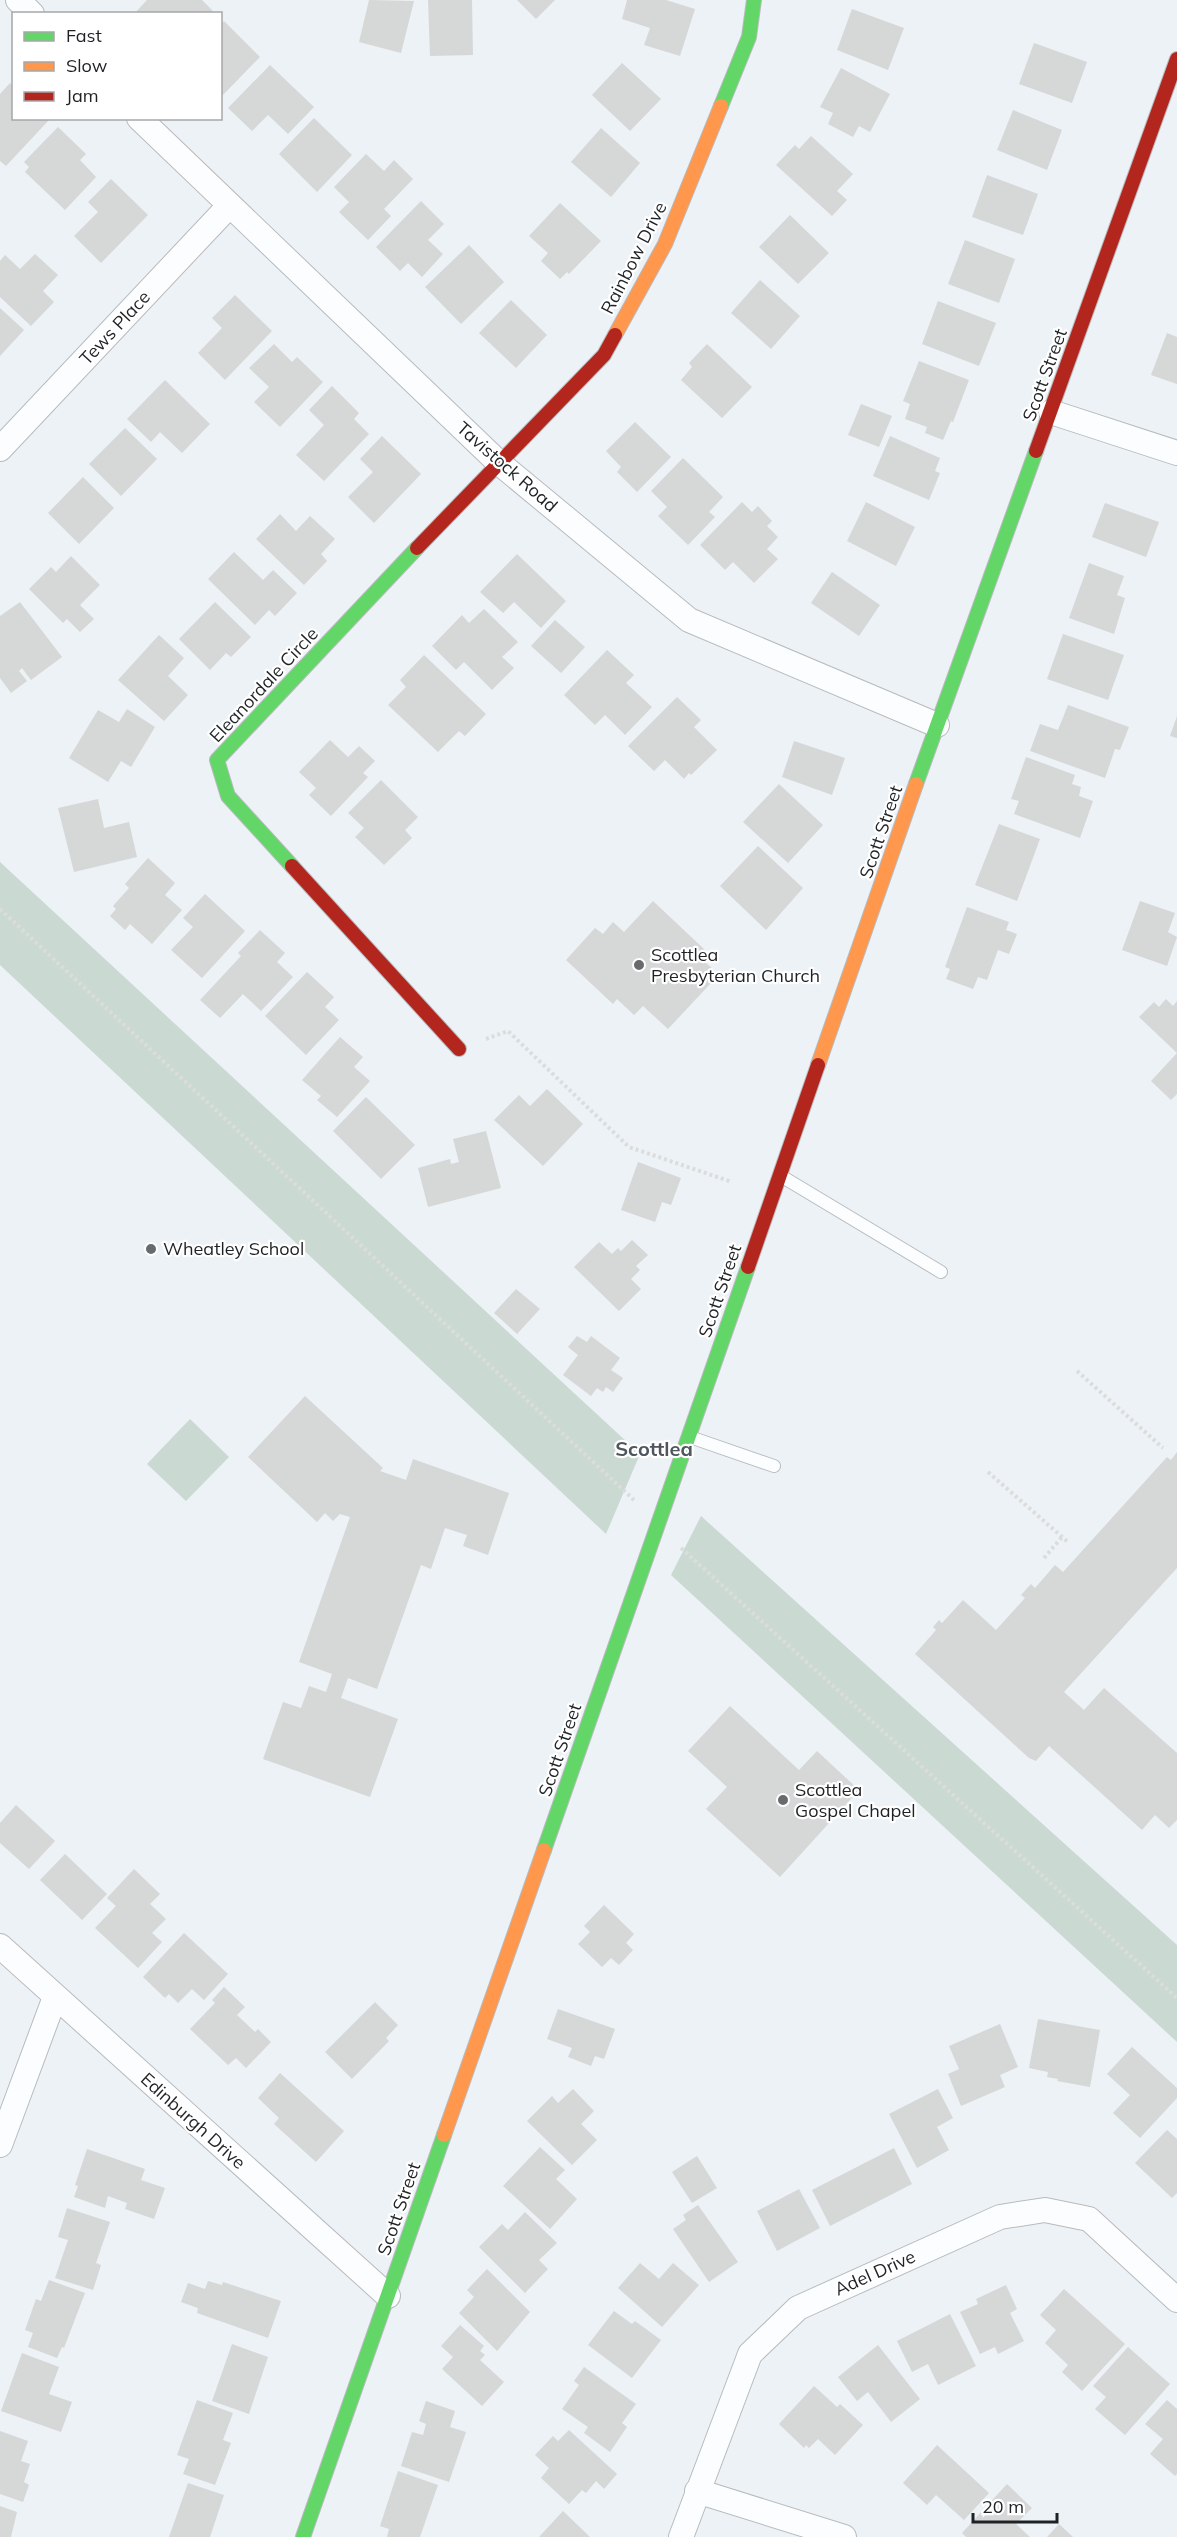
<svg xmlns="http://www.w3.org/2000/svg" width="1177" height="2537" font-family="Mulish,sans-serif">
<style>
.green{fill:#cad9d2}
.building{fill:#d6d7d7}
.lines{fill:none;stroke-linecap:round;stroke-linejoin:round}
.lane-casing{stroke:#b8bbbe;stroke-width:14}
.street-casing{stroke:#b8bbbe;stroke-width:26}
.fast-casing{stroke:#b8bbbe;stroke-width:16}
.slow-casing{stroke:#b8bbbe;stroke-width:16}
.jam-casing{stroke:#b8bbbe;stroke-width:16}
.path{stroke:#dbdddd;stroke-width:4;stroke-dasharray:3 3;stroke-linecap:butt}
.lane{stroke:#fcfdfe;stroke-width:12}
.street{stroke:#fcfdfe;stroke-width:24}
.fast{stroke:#63d668;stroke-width:14}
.slow{stroke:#ff974d;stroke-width:14}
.jam{stroke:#b3261e;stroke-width:14}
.poi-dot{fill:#676b6e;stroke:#fff;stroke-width:2}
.labels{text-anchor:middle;stroke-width:4.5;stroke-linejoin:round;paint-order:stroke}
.street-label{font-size:18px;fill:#1f2225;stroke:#fff}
.poi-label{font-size:18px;fill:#1f2225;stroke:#fff;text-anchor:start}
.neighbourhood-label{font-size:20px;font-weight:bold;fill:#4f565d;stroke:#fff}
</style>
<rect width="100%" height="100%" fill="#edf2f6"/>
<!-- green -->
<g class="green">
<path d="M0,862L640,1454L606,1534L0,965Z"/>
<path d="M190,1419L229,1457L186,1501L147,1464Z"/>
<path d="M701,1516L1177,1945V2042L671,1575Z"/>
</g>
<!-- building -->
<g class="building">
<path d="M147,0H202L213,11L210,14H134Z"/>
<path d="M369,0L414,1L401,53L359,42Z"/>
<path d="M428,0H472L473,55L430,56Z"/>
<path d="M517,0H555L536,19Z"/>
<path d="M627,0H666L695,9L680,56L644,45L650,28L622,19Z"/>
<path d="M852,9L904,28L888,70L837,50Z"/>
<path d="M224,21L260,57L220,98V25Z"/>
<path d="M1034,43L1087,62L1072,103L1019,84Z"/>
<path d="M622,63L661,99L630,131L592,95Z"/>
<path d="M270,65L314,107L288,134L268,115L252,131L228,108Z"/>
<path d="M841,68L890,94L870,132L859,126L853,137L828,124L833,113L820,107Z"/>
<path d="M10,83L14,87V118L49,120L6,166L0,161V94Z"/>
<path d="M1013,110L1062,130L1047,170L997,150Z"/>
<path d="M314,118L352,155L317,192L279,154Z"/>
<path d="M58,127L86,154L80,160L96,177L65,210L25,172L29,167L24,162Z"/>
<path d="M601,128L640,163L611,197L571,162Z"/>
<path d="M811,136L853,174L837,191L847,200L832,216L776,165L795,145L799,149Z"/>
<path d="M366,154L384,171L394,160L413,179L384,209L391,216L368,240L339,212L349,202L334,187Z"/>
<path d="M987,175L1038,194L1023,235L972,217Z"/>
<path d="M111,179L148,215L101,263L74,236L98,212L88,202Z"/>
<path d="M421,201L444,224L428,240L443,254L422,277L408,263L400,271L376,247Z"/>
<path d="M560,203L601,241L569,274L567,272L560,279L541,261L548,253L529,236Z"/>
<path d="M790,215L829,253L798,284L759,247Z"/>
<path d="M965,240L1015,259L999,303L948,284Z"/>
<path d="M469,245L504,282L461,324L425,287Z"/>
<path d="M35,254L58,275L43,291L54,302L31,326L0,297V261L5,255L20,269Z"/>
<path d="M760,280L800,316L771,349L731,313Z"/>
<path d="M235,295L272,331L225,380L198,353L222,328L212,318Z"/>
<path d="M511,300L547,335L516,368L479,333Z"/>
<path d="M938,301L996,323L979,366L922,344Z"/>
<path d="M0,308L24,330L0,356Z"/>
<path d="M1167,333L1177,337V384L1151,375Z"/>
<path d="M274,344L292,362L297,357L323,382L280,427L254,402L269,387L249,368Z"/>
<path d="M707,344L752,387L722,418L681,380L692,367L689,363Z"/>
<path d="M919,361L969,380L953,422L951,421L943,440L925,433L927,427L905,419L910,404L903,401Z"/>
<path d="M165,380L210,424L182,453L160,432L151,442L127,419Z"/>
<path d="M332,386L359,413L354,419L369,434L324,481L296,455L324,425L309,410Z"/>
<path d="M861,404L892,416L879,447L848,435Z"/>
<path d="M635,422L671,457L637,492L617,472L621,467L606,451Z"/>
<path d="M125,428L157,459L121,496L89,464Z"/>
<path d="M382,436L421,474L374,523L348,497L373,472L360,459Z"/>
<path d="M890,436L940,458L935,471L940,473L929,500L873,476Z"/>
<path d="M683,458L723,497L709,512L715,517L688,545L658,516L667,507L651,491Z"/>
<path d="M83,477L114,508L79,544L48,513Z"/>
<path d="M742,502L752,512L758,506L772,521L767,526L778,537L767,549L778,559L754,583L733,562L725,570L700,545Z"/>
<path d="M866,502L915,527L896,566L847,541Z"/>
<path d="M1105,503L1159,522L1146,557L1092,537Z"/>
<path d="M280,514L296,531L310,516L335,539L321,554L327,561L304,585L256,539Z"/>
<path d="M234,552L263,580L273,570L297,593L275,616L269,610L255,625L208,579Z"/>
<path d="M517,554L566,601L541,628L514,602L503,613L480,592Z"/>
<path d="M71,556L100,585L80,605L94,619L80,632L67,619L63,623L29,589L51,567L56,572Z"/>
<path d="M1089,563L1124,576L1117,595L1125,598L1114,634L1069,618Z"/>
<path d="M832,572L880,605L859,636L811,603Z"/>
<path d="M20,602L62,657L31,680L22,668L19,671L27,681L11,693L0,678V616Z"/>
<path d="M215,602L251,637L231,657L226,653L210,670L179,639Z"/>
<path d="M484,609L518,642L502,657L514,668L492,690L464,662L456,670L432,646L462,615L469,623Z"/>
<path d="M555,620L585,647L561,673L531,646Z"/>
<path d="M1063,634L1124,655L1108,700L1047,679Z"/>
<path d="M159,635L184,658L168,676L188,695L164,721L118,680Z"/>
<path d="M607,650L634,675L626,683L652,707L625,735L605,715L595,725L564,695Z"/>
<path d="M424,655L486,714L465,736L459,731L438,752L388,705L406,687L400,680Z"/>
<path d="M677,697L701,720L694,727L717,750L691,775L689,773L684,779L665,760L654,771L628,746Z"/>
<path d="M1068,705L1129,727L1120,750L1115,749L1105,778L1030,751L1040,724L1058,730Z"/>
<path d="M127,709L155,727L131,767L121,761L108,782L69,758L98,710L119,722Z"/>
<path d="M1177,716V738L1170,736Z"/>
<path d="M330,740L348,757L359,746L375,761L363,773L368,777L331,816L309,795L316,788L299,772Z"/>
<path d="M794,741L845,758L832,795L782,777Z"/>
<path d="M1026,757L1075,775L1072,784L1081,787L1079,796L1093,801L1080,838L1014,814L1019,801L1011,799Z"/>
<path d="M381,780L418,817L405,830L412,838L384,865L355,837L364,828L348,813Z"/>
<path d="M779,784L823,825L788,863L743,822Z"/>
<path d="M98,799L104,828L129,822L137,857L74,872L58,808Z"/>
<path d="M999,824L1040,839L1017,901L975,885Z"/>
<path d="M758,846L803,888L766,930L720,886Z"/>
<path d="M148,858L175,883L165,895L182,910L152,944L130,924L125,930L110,916L116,909L113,906L129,888L125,884Z"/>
<path d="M205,894L245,931L202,978L171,950L193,927L183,918Z"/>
<path d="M653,901L705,950L699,957L714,970L706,978L711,983L668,1029L643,1006L634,1015L617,999L613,1004L566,960L595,928L603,934L613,922L624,932Z"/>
<path d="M1140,901L1175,913L1168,932L1177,937L1167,966L1122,950Z"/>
<path d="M967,907L1009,922L1006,930L1017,934L1009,954L998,950L987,980L978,977L973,989L946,979L950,969L945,967Z"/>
<path d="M260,930L285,953L277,962L293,977L261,1011L243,994L220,1018L200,1000L241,956L238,953Z"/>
<path d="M307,972L334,997L325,1007L339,1020L306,1055L265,1016Z"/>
<path d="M1166,999L1173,1006L1177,1001V1053L1139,1017L1154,1002L1159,1007Z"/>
<path d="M340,1037L363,1057L354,1067L370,1081L337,1117L317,1100L321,1096L302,1080Z"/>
<path d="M1177,1053V1094L1171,1100L1151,1081Z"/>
<path d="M547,1089L583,1124L543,1166L494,1120L519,1095L530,1106Z"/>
<path d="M366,1097L415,1145L381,1179L333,1131Z"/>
<path d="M486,1131L501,1188L428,1207L418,1168L450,1159L451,1164L459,1162L453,1139Z"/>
<path d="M638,1162L681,1178L671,1205L662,1202L655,1222L621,1210Z"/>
<path d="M632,1240L648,1255L636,1266L640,1270L631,1279L641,1289L619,1311L574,1267L599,1242L612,1254L618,1248L621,1251Z"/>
<path d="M516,1289L540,1309L517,1334L494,1313Z"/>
<path d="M577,1336L587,1342L591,1336L620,1358L611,1370L623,1378L613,1392L606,1387L603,1392L597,1388L591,1396L563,1375L578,1355L568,1347Z"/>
<path d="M305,1396L383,1468L380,1471L406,1480L413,1459L509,1493L488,1555L463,1546L467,1535L445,1528L431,1569L421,1565L377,1689L348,1678L341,1698L398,1719L370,1797L263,1759L283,1702L301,1708L309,1686L326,1692L332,1674L299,1662L350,1517L340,1514L333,1521L325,1513L317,1522L248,1457Z"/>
<path d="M1177,1452V1568L1064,1692L1084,1710L1104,1688L1177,1753V1820L1169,1828L1155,1815L1142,1830L1049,1746L1036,1761L1029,1758L915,1654L936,1630L933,1627L939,1620L942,1623L963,1600L996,1630L1025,1598L1021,1595L1031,1584L1035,1588L1055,1565L1063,1572L1167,1457L1171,1460Z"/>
<path d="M730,1706L799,1770L817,1751L859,1790L780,1877L706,1809L727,1787L688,1751Z"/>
<path d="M16,1805L55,1841L29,1869L0,1843V1823Z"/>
<path d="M65,1854L107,1894L82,1920L40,1880Z"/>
<path d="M134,1869L160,1894L150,1904L166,1919L152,1933L162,1942L138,1968L95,1928L116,1906L107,1898Z"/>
<path d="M604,1905L634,1934L626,1943L633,1950L619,1965L611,1958L602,1967L578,1944L590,1932L584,1926Z"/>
<path d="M184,1933L228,1974L204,2000L192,1989L178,2003L169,1994L165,1998L143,1977Z"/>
<path d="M224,1987L245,2007L237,2015L255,2032L258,2029L271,2042L246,2068L236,2058L228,2065L190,2029L215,2003L212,2000Z"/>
<path d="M375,2002L398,2025L386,2038L389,2041L352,2079L325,2052Z"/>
<path d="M558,2009L615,2029L604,2059L595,2056L591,2066L568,2057L572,2048L547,2039Z"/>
<path d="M1038,2019L1100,2030L1090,2087L1057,2081L1058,2079L1047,2077L1048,2072L1029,2068Z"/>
<path d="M1000,2024L1018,2067L1000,2075L1005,2087L961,2106L948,2074L959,2069L949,2046Z"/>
<path d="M1132,2047L1177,2088V2098L1140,2138L1113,2113L1130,2095L1107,2074Z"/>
<path d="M280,2073L344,2131L316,2162L274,2124L279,2118L258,2098Z"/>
<path d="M573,2089L594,2111L581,2124L597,2140L572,2165L527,2121L552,2096L558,2103Z"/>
<path d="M938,2089L953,2118L937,2127L949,2150L917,2168L889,2114Z"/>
<path d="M1167,2130L1177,2139V2193L1172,2198L1135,2163Z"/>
<path d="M540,2147L565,2170L556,2179L577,2199L550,2229L503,2186Z"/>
<path d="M894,2148L912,2184L830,2226L812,2190Z"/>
<path d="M87,2149L145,2169L141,2180L165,2188L154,2219L125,2209L127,2203L108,2196L105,2208L74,2197L78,2186L75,2185Z"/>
<path d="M697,2156L717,2188L692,2203L672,2172Z"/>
<path d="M799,2189L820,2228L777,2251L757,2211Z"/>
<path d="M698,2205L738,2262L709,2282L673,2229L686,2220L683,2215Z"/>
<path d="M67,2208L110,2222L96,2263L101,2265L93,2290L55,2278L68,2240L58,2237Z"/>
<path d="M525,2212L557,2243L539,2260L548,2269L525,2293L479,2247L502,2224L508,2230Z"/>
<path d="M640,2263L659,2279L673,2263L699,2285L662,2327L618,2288Z"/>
<path d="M487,2269L530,2312L497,2351L459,2313L474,2297L467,2290Z"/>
<path d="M49,2280L85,2293L64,2348L62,2347L57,2358L28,2347L33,2333L25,2330L36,2299L41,2301Z"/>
<path d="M208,2281L222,2285L223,2282L281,2301L268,2338L197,2313L198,2308L181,2302L188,2283L205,2289Z"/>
<path d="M1006,2285L1017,2309L1010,2313L1024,2341L998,2354L995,2347L980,2354L960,2312L978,2304L976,2299Z"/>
<path d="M1064,2289L1125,2344L1082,2391L1062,2372L1068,2365L1045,2343L1056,2330L1040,2315Z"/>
<path d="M614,2311L632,2324L635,2321L661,2340L632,2378L588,2345Z"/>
<path d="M950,2314L976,2366L938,2385L928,2364L912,2372L897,2341Z"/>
<path d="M460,2325L484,2346L480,2351L485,2355L480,2360L504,2382L482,2406L442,2369L453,2357L441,2346Z"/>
<path d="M232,2344L268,2357L249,2414L212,2401Z"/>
<path d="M878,2345L920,2399L891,2422L868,2392L857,2401L838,2377Z"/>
<path d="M1128,2347L1170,2384L1125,2435L1095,2409L1106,2397L1093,2386Z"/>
<path d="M22,2353L59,2367L49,2394L72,2402L61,2432L1,2411Z"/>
<path d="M584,2367L636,2404L622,2423L627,2427L610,2452L584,2433L588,2427L562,2409L579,2385L574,2381Z"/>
<path d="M814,2386L837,2407L840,2404L863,2425L835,2455L818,2439L809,2448L806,2445L804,2448L779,2424Z"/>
<path d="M197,2400L233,2413L223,2440L231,2443L215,2485L183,2474L189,2459L177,2455Z"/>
<path d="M1167,2400L1177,2409V2474L1175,2476L1150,2454L1163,2439L1145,2424Z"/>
<path d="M426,2401L455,2411L450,2427L466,2432L449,2482L401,2466L412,2432L423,2435L426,2424L419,2421Z"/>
<path d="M569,2430L617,2474L604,2489L596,2481L586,2493L582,2490L569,2504L541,2478L549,2468L535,2455L553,2436L558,2441Z"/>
<path d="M0,2431L28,2441L21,2461L30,2464L24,2482L29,2485L23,2502L0,2494Z"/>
<path d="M937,2445L989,2493L964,2520L936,2495L927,2505L903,2483Z"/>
<path d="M398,2471L438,2485L420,2537H387L389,2529L380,2526Z"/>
<path d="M188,2483L224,2495L210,2537H169Z"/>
<path d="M1007,2484L1032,2508L1016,2524L1030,2537H966L962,2533Z"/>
<path d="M0,2506L17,2512L11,2537H0Z"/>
<path d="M563,2511L590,2537H539Z"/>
<path d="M1059,2524L1073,2537H1047Z"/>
</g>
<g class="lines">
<defs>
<g id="lane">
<path d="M781,1176L941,1272"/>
<path d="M690,1437L774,1466"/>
</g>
<g id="street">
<path d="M18,0L32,14"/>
<path d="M139,118L498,462L689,620L937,725"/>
<path d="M1051,412L1177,453"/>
<path d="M0,449L229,206"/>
<path d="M0,1946L388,2296"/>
<path d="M0,2145L55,1997"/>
<path d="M697,2491L844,2537"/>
<path d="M681,2537L750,2354L798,2308L1000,2217L1045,2210L1089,2219L1177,2300"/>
</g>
<g id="fast">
<path d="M721,106L749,37L754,0"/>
<path d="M916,784L1036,451"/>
<path d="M292,866L228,796L217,760L417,548"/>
<path d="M544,1850L748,1267"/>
<path d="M303,2537L444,2135"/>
</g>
<g id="slow">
<path d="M615,335L665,244L721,106"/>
<path d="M818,1065L916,784"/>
<path d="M444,2135L544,1850"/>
</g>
<g id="jam">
<path d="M1036,451L1177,59"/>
<path d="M417,548L604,355L615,335"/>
<path d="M292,866L459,1049"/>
<path d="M748,1267L818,1065"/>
</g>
</defs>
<!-- lane casing -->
<use href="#lane" class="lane-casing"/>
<!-- street casing -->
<use href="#street" class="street-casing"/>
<!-- fast casing -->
<use href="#fast" class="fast-casing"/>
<!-- slow casing -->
<use href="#slow" class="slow-casing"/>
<!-- jam casing -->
<use href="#jam" class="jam-casing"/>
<!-- path -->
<g class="path">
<path d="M0,909L634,1500"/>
<path d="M486,1039L508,1031L629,1147L732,1182"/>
<path d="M1077,1371L1163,1448"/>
<path d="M988,1472L1069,1543"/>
<path d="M681,1548L1177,1998"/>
<path d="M1044,1558L1062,1537"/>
</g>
<!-- lane -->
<use href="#lane" class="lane"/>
<!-- street -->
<use href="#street" class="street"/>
<!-- fast -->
<use href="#fast" class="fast"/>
<!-- slow -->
<use href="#slow" class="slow"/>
<!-- jam -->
<use href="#jam" class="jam"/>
</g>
<!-- markers -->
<g class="poi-dot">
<circle cx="639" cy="965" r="6"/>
<circle cx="151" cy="1249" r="6"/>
<circle cx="783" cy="1800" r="6"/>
</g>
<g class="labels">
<!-- street labels -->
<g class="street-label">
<text transform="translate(634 258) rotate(-63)" y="6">Rainbow Drive</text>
<text transform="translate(115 328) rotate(-47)" y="6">Tews Place</text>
<text transform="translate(1045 375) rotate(-70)" y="6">Scott Street</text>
<text transform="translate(507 467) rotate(41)" y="6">Tavistock Road</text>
<text transform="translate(264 685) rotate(-47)" y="6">Eleanordale Circle</text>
<text transform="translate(881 832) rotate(-71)" y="6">Scott Street</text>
<text transform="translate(720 1291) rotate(-71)" y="6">Scott Street</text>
<text transform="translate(560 1750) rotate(-71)" y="6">Scott Street</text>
<text transform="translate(193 2121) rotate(42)" y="6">Edinburgh Drive</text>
<text transform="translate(399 2209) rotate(-71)" y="6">Scott Street</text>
<text transform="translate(875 2273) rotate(-24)" y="6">Adel Drive</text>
</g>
<!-- poi labels -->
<g class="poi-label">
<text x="651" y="961">Scottlea<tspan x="651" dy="21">Presbyterian Church</tspan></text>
<text x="163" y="1255">Wheatley School</text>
<text x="795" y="1796">Scottlea<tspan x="795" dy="21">Gospel Chapel</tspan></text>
</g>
<!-- neighbourhood labels -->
<g class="neighbourhood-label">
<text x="654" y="1456">Scottlea</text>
</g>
</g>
<!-- legend -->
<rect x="12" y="12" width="210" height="108" fill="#ffffff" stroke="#a5a7a8" stroke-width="1.5"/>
<rect x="24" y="32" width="30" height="9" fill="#63d668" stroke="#a5a7a8" stroke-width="1.5"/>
<text x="66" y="42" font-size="18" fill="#1f2225">Fast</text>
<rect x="24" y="62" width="30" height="9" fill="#ff974d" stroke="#a5a7a8" stroke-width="1.5"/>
<text x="66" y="72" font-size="18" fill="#1f2225">Slow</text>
<rect x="24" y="92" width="30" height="9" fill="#b3261e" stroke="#a5a7a8" stroke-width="1.5"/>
<text x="66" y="102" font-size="18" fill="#1f2225">Jam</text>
<!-- scale -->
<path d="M973 2513v9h84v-9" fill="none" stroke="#1f2225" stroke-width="3"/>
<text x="982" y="2513" font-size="18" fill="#1f2225" stroke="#ffffff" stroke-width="4.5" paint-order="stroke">20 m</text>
</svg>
